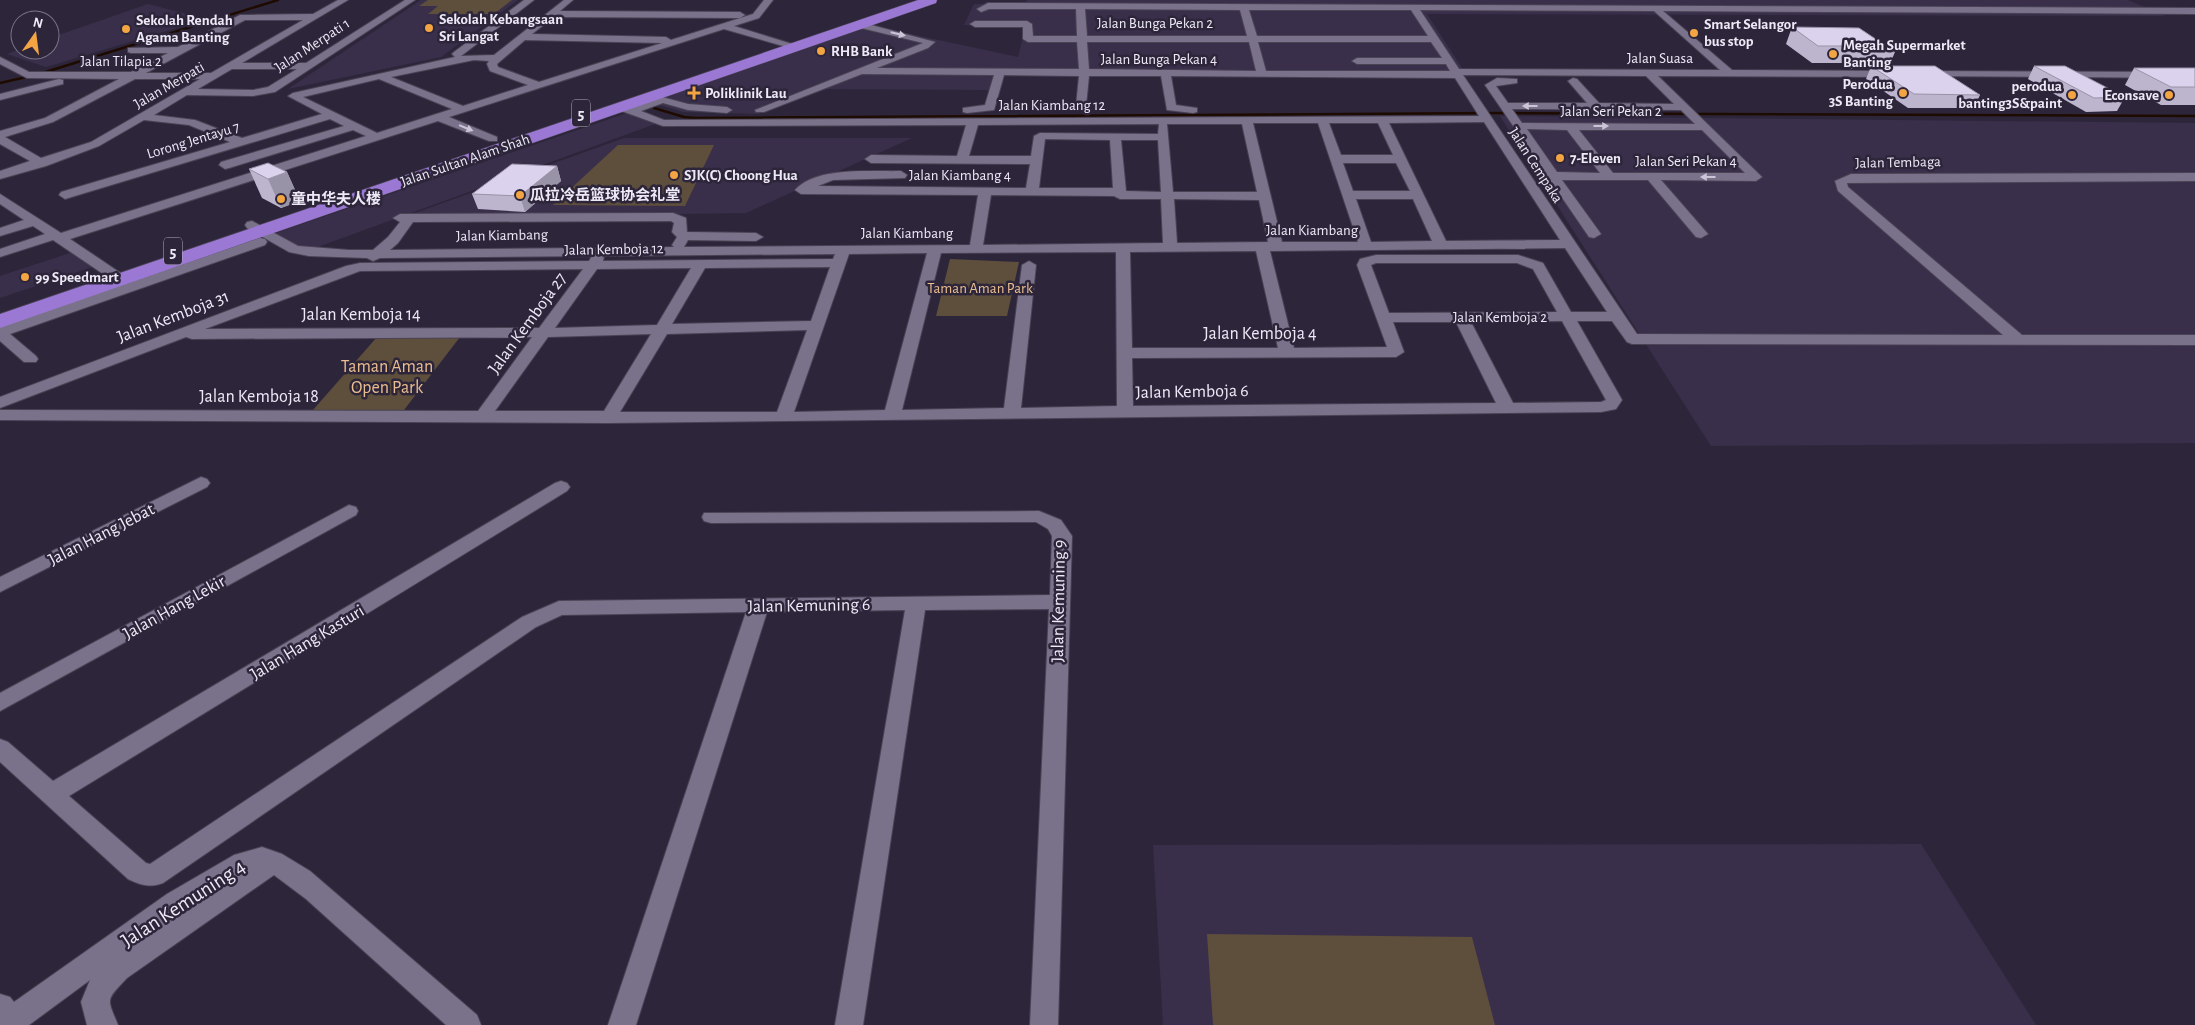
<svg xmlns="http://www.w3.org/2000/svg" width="2195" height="1025" font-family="'Alegreya Sans','Noto Sans SC',sans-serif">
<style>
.built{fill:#392f4a}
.green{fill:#5e4e3c}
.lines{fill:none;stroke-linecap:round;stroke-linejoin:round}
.stream{stroke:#1e0b00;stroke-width:2.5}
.minor-casing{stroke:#4a4354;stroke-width:2}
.highway-casing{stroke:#4a4354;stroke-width:1}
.minor{fill:#7a728b;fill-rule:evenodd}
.highway{fill:#9b78d3;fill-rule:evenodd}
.wall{fill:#bcb5cd}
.shaded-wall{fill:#9993a7}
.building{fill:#dbd2ee;stroke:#9993a7}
.oneway{fill:#cbc5d7}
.poi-dot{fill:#f3a443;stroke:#2d263b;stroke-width:2}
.labels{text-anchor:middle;stroke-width:5;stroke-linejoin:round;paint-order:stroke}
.far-poi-label{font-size:15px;font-weight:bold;fill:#eee9f7;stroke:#2d263b;text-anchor:start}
.far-street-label{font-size:15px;fill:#eee9f7;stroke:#2d263b}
.far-park-label{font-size:15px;fill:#ebbe90;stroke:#2d263b}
.shield{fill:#2d263b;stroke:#b4aebf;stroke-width:1}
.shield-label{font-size:16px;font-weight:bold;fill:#eee9f7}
.street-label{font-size:18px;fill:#eee9f7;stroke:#2d263b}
.park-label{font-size:18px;fill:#ebbe90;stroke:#2d263b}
.near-street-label{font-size:21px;fill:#eee9f7;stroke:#2d263b}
</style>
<rect width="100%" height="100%" fill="#2d263b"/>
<!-- built -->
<g class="built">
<path d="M421,0H518L441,57L288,89Z"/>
<path d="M1027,0H2128L2165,16L1427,14L1466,74L998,71L992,90L825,89L759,114L683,112L648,102L868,25L1018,57L1026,26L964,25L974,4H1025Z"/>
<path d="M148,4L207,19L46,67L7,54L20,49L50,50V38Z"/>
<path d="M630,112L658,123L312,249L297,247L273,234Z"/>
<path d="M1500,116L2195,123V443L1711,446Z"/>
<path d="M624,138H912L746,213L401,218Z"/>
<path d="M73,252L95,266L0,298V276Z"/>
<path d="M1921,844L2036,1025H1163L1153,845Z"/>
</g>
<!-- green -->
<g class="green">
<path d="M428,0H512L494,14H428L438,6H419Z"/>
<path d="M618,145H714L685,206L553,205Z"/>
<path d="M950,259L1019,262L1007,316H936Z"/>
<path d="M377,337H460L404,410H313Z"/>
<path d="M1207,934L1472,937L1495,1025H1213Z"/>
</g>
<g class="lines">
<!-- stream -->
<g class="stream">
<path d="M39,74L278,0"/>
<path d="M0,83L31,76"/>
<path d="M654,108L684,117L696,118L1493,113L2195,116"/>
</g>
<defs>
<g id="minor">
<path d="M338,0H348L242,63H306L405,0H415L275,92L253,96L187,95L154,115L195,120L242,138L322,114L288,96L293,93L455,57L452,54L454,52L524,0H534L461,56L494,55L564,0H573L560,11L740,12L745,15L740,18L554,17L532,34L666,37L671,40L753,14L764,0H773L759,18L734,26L802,47L797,50L724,29L449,117L497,137V141H489L438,121L70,239L125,276L127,279L125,282H115L53,240L0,257V249L45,234L33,226L0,236V228L24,220L0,204V194L61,233L366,136L353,130L229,168L225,169L219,165L221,162L344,126L330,119L65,199L59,195L61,192L230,142L189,125L144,120L99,146L46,166L0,179V171L30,161L0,144V131L45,118L119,79L27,78L0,64V57L29,72H131L168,53H131L128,52V48L178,47L240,15L313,14ZM245,20H303L211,73H146ZM525,40L662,43L539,82L498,67L497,64ZM474,60L489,61L487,64L490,71L528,85L463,106L391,77ZM232,69H297L268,87L253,90L198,89ZM135,79H200L91,142L41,158L5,137L53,122ZM379,79L452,109L377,133L303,97Z"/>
<path d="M988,3L2195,8V14L1663,11L1732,70L1894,71L1899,74L1894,77L1658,76L1762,177L1756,181L1661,180L1708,234L1701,238L1696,237L1648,180H1562L1601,234L1594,238L1589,237L1550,180L1541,179L1539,176L1545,172L1485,85L1497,78L1517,79V83L1496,86L1508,103H1587L1568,81L1573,78L1577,79L1599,103L1674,104L1646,76L1463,75L1637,334L2003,335L1838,191L1835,181L1851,174L2195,173V181L1847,183L1848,187L2022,335H2195V345L1632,344L1627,342L1612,321H1577L1622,400L1616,409L1601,412L608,423L0,420V410L478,411L532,337L192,339L186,337L0,408V397L346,266L360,263L589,261L592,256L380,258L373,261L367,258L309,256L289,252L247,228L245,225L247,222L252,221L298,246L349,250H373L388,237L400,222L393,218L400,214L673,213L686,218L687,232L756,233L763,237L756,241L688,240L684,247L970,245L978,195L801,194L795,190C817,166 870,172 901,171L907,175L905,178L833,180L818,186L1026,188L1030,164L871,163L865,159L871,155L957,156L966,125L663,126L616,109V105L631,107L662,97L688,104L727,107L732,110L727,113L688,110L663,103L641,111L664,120L1479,116L1455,78L1171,76L1176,105L1197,108V112L1193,113L1167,110L1161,76H1089L1086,106L1081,109L1076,106L1079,76L1004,75L994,110L967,113L963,112V108L985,105L994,75L862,74L764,112H756L755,110L923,43L857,27V23L860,22L935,42L928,48L877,68L1079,69L1077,42H1028L1023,39V27H975L970,24L975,21H1027L1032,24L1033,36H1077L1076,9H989L981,12L977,9ZM1085,9L1240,10L1247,36H1087ZM1249,10H1411L1428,36H1257ZM1420,10L1654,11L1720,70L1459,69ZM1087,42H1249L1256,71L1089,69ZM1258,42H1431L1442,58H1357L1352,61L1357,64H1446L1450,71H1266ZM1512,109L1681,110L1695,124L1522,123ZM1484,122L1560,240L1446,241L1389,123ZM1253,123H1318L1358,242H1282ZM1329,123H1378L1393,155H1341ZM1159,124L1158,134L1040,133L1034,136L1031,156H969L978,125ZM1167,124H1242L1257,192H1173ZM1527,129L1567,130L1600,173L1557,172ZM1579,130H1702L1745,173H1613ZM1045,139L1110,140L1113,188H1039ZM1121,140H1158L1161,192L1126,191ZM1343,163H1396L1410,191H1353ZM991,195L1114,196L1120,199H1161L1163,243L983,245ZM1174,199L1259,200L1268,242L1177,243ZM1356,199H1413L1432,241L1371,242ZM671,221L674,223L672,232L677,237L672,245L674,247L390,250L398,243L413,222ZM1565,248L1607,312H1571L1543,263L1518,255H1376L1360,259L1357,265L1387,347L1294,348L1270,251ZM1256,251L1278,348H1132L1130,252ZM1116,252L1117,406L1021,408L1036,265L1029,261L1022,265L1004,408L902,410L941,253ZM927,253L885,410L794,412L849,254ZM835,254L833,259L603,261L604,256ZM1376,263H1517L1533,269L1557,312L1389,313L1371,265ZM830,267L811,321L672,324L705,268ZM691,268L657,325L555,328L597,269ZM583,269L539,328L205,329L360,271ZM1562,321L1606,400L1601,402L1513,403L1471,322ZM1393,322H1456L1496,403L1133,406L1132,358L1396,357L1404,352ZM807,330L777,412H620L667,334ZM651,334L604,411H495L548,337Z"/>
<path d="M1922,71L2195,72V78L1918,76L1917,74Z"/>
<path d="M59,79L63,80V84L0,100V94Z"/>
<path d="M260,238L265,239L267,242L265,245L10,334L36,356L38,359L36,362H24L0,341V327Z"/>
<path d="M201,477L207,479L210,483L207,487L0,592V577Z"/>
<path d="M561,481L567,483L570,487L567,491L69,796L146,863L150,864L522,617L559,601L1050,595L1052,536L1048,529L1036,522L711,523L704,521L702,517L704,513L1039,511L1061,520L1072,536L1058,1025H1030L1049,609L925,610L863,1025H835L905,610L767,612L636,1025H608L746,612L562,615L536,627L163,883C149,888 141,885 128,879L0,762V739L8,742L53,781L555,483Z"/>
<path d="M349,505L356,507L358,511L356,515L0,711V693Z"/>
<path d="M262,847L282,854L310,871L477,1015L481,1025H446L306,899L274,875L127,978C105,1001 107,998 118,1025H87L81,1002L90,980L29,1025H0V994L10,997L14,1002L167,894L234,855Z"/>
</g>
<path id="highway" d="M918,0H937L936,3L0,328V314Z"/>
</defs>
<!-- minor casing -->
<use href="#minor" class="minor-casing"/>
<!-- highway casing -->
<use href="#highway" class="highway-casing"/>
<!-- minor -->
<use href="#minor" class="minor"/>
<!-- highway -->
<use href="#highway" class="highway"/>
</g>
<!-- wall -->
<g class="wall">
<path d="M1792,27L1895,52L1889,66L1980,95L1974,108H1908L1866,79L1870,69H1851L1844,63H1812L1786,44Z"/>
<path d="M2034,66L2125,97L2117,111L2086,112L2028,79Z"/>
<path d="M2134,68H2195V105H2161L2125,85Z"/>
<path d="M557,166L561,181L525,212L478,209L472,194Z"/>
<path d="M249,169L287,172L300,201L281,208L262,198Z"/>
</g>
<!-- shaded-wall -->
<g class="shaded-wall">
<path d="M557,166L561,181L525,212L520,196Z"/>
<path d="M287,172L300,201L281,208L268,179Z"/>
</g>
<!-- building -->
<g class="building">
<path d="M1792,27L1859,28L1895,52H1858L1850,46H1818Z"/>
<path d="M1871,66H1935L1980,95L1914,94Z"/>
<path d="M2034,66H2065L2125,97L2094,98Z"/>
<path d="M2134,68H2195V87H2171Z"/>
<path d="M268,163L287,172L268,179L249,169Z"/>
<path d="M512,164L557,166L520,196L472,194Z"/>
</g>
<!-- one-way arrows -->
<defs><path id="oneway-solid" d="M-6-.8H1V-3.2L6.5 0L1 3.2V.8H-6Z" transform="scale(1.25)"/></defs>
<g class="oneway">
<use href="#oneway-solid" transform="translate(898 34) rotate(13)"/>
<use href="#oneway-solid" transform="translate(1530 106) rotate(-180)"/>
<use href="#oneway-solid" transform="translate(1601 126)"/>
<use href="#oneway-solid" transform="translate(466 128) rotate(22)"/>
<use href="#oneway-solid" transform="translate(1708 177) rotate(-180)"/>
</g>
<!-- markers -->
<g class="poi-dot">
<circle cx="429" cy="28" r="5"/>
<circle cx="126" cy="29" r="5"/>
<circle cx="1694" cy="33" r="5"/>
<circle cx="821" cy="51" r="5"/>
<circle cx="1833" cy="54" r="5"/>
<path d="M691.5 85.5h5v5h5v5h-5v5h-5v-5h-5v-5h5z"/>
<circle cx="1903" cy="93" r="5"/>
<circle cx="2072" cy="95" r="5"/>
<circle cx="2169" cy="95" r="5"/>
<circle cx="1560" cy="158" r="5"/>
<circle cx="674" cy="175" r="5"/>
<circle cx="520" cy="195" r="5"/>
<circle cx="281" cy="199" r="5"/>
<circle cx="25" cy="277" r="5"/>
</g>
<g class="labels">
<!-- far-poi labels -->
<g class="far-poi-label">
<text x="439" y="24">Sekolah Kebangsaan<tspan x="439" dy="17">Sri Langat</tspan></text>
<text x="136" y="25">Sekolah Rendah<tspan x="136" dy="17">Agama Banting</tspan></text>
<text x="1704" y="29">Smart Selangor<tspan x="1704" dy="17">bus stop</tspan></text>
<text x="1843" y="50">Megah Supermarket<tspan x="1843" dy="17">Banting</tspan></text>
<text x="831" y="56">RHB Bank</text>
<text x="1893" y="89" text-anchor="end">Perodua<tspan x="1893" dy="17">3S Banting</tspan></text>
<text x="2062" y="91" text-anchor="end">perodua<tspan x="2062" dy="17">banting3S&amp;paint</tspan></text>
<text x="705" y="98">Poliklinik Lau</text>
<text x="2159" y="100" text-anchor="end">Econsave</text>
<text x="1570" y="163">7-Eleven</text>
<text x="684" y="180">SJK(C) Choong Hua</text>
<text x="530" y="200">瓜拉冷岳篮球协会礼堂</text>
<text x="291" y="204">童中华夫人楼</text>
<text x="35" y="282">99 Speedmart</text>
</g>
<!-- far-street labels -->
<g class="far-street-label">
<text x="1155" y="28">Jalan Bunga Pekan 2</text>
<text transform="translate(312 45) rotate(-33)" y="5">Jalan Merpati 1</text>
<text x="1660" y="63">Jalan Suasa</text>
<text x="1159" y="64">Jalan Bunga Pekan 4</text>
<text x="121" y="66">Jalan Tilapia 2</text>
<text transform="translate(169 85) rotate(-30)" y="5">Jalan Merpati</text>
<text x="1052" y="110">Jalan Kiambang 12</text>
<text x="1611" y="116">Jalan Seri Pekan 2</text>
<text transform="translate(193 140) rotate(-17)" y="5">Lorong Jentayu 7</text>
<text transform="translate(465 160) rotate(-19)" y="5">Jalan Sultan Alam Shah</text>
<text x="1686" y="166">Jalan Seri Pekan 4</text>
<text transform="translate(1898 162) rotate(-1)" y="5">Jalan Tembaga</text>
<text transform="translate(1536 165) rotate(57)" y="5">Jalan Cempaka</text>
<text x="960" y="180">Jalan Kiambang 4</text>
<text x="1312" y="235">Jalan Kiambang</text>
<text x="907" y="238">Jalan Kiambang</text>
<text transform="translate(502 235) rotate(-1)" y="5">Jalan Kiambang</text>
<text transform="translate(614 249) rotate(-1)" y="5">Jalan Kemboja 12</text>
<text x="1500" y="322">Jalan Kemboja 2</text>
</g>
<!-- far-park labels -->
<g class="far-park-label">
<text x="980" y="293">Taman Aman Park</text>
</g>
<!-- shield labels -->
<g class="shield">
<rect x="572" y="99.5" width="18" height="27" rx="4"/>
<rect x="164" y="237.5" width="18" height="27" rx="4"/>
</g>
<g class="shield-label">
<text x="581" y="119">5</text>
<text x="173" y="257">5</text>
</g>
<!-- street labels -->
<g class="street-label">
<text x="361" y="320">Jalan Kemboja 14</text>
<text transform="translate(173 316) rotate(-21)" y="6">Jalan Kemboja 31</text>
<text transform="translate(527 323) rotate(-54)" y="6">Jalan Kemboja 27</text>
<text x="1260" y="339">Jalan Kemboja 4</text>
<text transform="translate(1192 391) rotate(-1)" y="6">Jalan Kemboja 6</text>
<text x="259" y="402">Jalan Kemboja 18</text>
<text transform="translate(101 534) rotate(-27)" y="6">Jalan Hang Jebat</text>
<text transform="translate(1058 601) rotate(-89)" y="6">Jalan Kemuning 9</text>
<text transform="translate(809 605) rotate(-1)" y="6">Jalan Kemuning 6</text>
<text transform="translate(174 607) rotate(-29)" y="6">Jalan Hang Lekir</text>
<text transform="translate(307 642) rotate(-31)" y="6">Jalan Hang Kasturi</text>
</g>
<!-- park labels -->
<g class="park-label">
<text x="387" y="372">Taman Aman<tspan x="387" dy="21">Open Park</tspan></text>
</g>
<!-- near-street labels -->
<g class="near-street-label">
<text transform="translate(183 903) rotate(-33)" y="7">Jalan Kemuning 4</text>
</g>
</g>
<!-- north arrow -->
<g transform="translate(35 35) rotate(14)"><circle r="24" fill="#2d263b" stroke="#7a7486"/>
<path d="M0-4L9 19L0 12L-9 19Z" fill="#f3a443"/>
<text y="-8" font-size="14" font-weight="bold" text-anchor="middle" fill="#eee9f7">N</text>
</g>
</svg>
